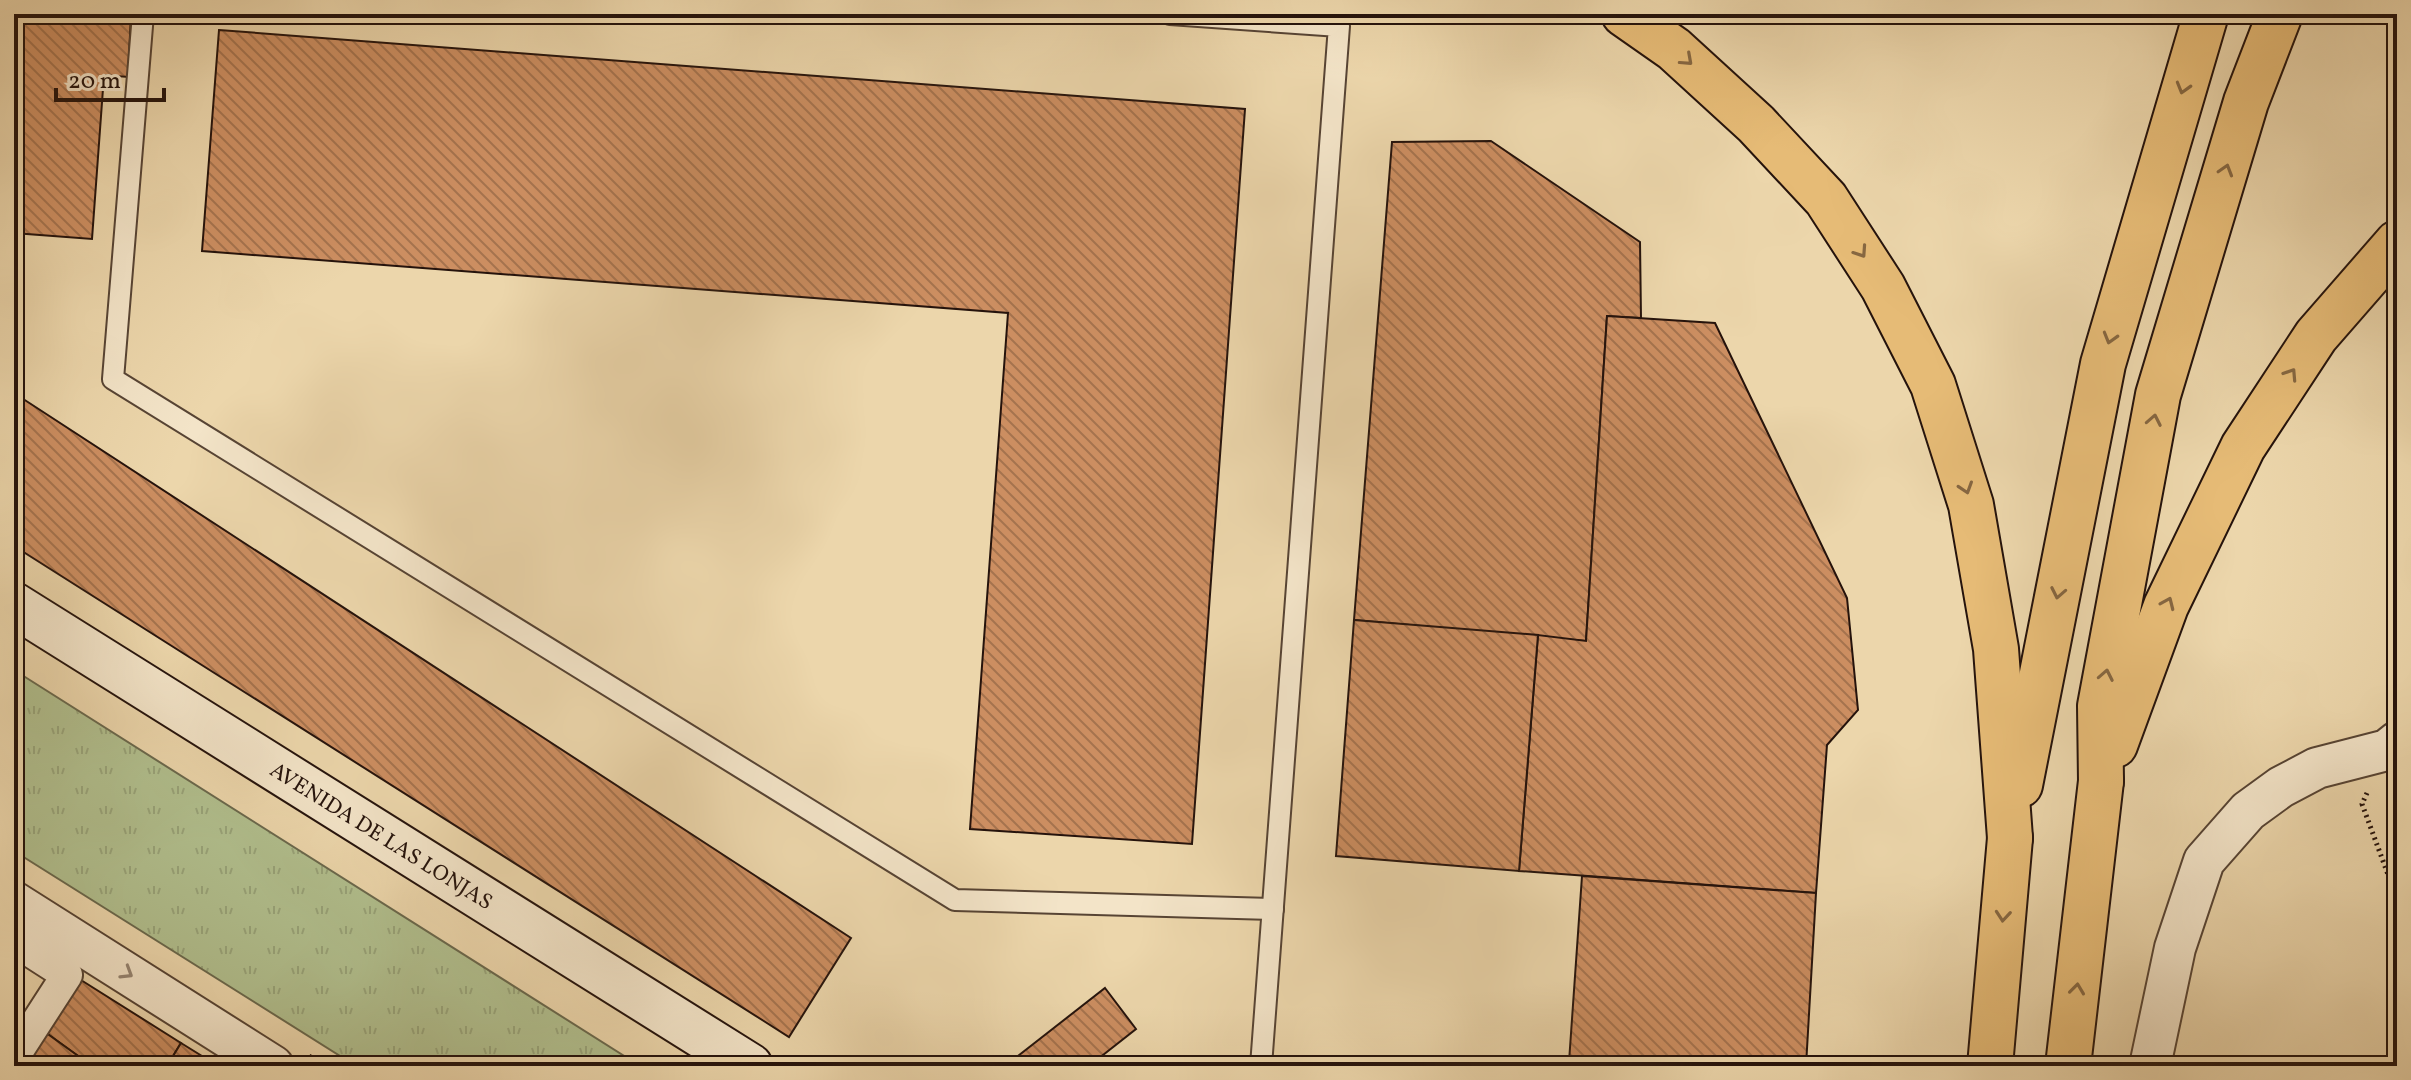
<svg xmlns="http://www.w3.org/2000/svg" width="2411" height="1080" font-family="Vollkorn,serif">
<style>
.grass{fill:url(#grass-tufts);stroke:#6b694d;stroke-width:2}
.building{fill:url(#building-back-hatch);stroke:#25130c;stroke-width:2}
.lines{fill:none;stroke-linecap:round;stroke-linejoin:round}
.service-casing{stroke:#574434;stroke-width:24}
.pedestrian-casing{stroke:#574434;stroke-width:34}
.minor-casing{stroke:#574434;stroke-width:44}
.secondary-casing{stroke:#25130c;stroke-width:48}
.primary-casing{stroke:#25130c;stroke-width:48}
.motorway-casing{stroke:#25130c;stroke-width:48}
.path{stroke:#25130c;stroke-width:5;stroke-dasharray:2 4;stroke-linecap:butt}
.service{stroke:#f3e4c8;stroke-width:20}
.pedestrian{stroke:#f3e4c8;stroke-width:30}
.minor{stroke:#f3e4c8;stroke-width:40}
.secondary{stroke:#f3e4c8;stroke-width:44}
.primary{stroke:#e6bb76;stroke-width:44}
.motorway{stroke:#e6bb76;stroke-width:44}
.oneway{stroke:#866741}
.oneway2{stroke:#968673}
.labels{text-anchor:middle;stroke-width:6;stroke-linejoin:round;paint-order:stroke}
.street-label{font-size:22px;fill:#25130c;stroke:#f3e4c8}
</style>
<defs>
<pattern id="grass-tufts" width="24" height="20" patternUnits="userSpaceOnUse" patternTransform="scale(2)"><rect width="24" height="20" fill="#b1bf8e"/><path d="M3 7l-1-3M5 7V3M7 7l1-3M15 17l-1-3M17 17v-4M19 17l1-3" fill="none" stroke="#98a379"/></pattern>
<pattern id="building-back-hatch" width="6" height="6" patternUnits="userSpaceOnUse" patternTransform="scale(2)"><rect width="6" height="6" fill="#cc8e61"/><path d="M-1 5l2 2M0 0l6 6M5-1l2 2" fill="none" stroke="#a5734e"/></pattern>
</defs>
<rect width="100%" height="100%" fill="#ecd6ab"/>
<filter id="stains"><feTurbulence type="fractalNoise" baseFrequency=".0025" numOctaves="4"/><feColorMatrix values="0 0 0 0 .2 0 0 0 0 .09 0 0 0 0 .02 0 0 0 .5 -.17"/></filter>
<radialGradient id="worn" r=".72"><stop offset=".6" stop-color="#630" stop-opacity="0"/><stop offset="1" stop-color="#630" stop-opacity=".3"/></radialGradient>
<!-- grass -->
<path class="grass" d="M14,670L640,1066H356L14,851Z"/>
<!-- building -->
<g class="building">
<path d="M81,14H131L128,77L104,75L92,239L14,233V17L80,21Z"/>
<path d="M219,30L1245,109L1192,844L970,829L1008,313L202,251Z"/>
<path d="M1491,141L1640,242L1641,318L1607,316L1586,641L1354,620L1392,142Z"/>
<path d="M1607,316L1715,323L1847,598L1858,710L1827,745L1816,893L1519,871L1538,635L1586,641Z"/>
<path d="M14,393L851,938L789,1037L14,546Z"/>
<path d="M1354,620L1538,635L1519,871L1336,856Z"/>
<path d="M1582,876L1816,893L1806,1066H1631L1569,1062Z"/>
<path d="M73,975L181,1043L167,1066H114L102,1058L95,1066H92L38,1027Z"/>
<path d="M1105,988L1136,1029L1089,1066H1005Z"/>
<path d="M38,1027L92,1066H14Z"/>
<path d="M181,1043L218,1066H167Z"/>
</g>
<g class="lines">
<defs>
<g id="service">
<path d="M143,14L113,379L955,900L1273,909"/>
<path d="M1170,14L1339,26L1261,1066"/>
</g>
<path id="pedestrian" d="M14,941L67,975L14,1057"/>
<g id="minor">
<path d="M14,902L273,1066"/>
<path d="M2150,1066L2175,948L2204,861L2248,811L2281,787L2317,768L2387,750L2397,742"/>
</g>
<path id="secondary" d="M14,605L750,1066"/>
<g id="primary">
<path d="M1990,1066L2010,838"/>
<path d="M2068,1066L2101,781"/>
</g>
<g id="motorway">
<path d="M1624,14L1674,49L1756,124L1826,199L1883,287L1933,385L1971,505L1996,649L2010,838"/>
<path d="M2115,745L2166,606L2243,447L2316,336L2397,243"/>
<path d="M2101,781L2100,706L2158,395L2246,102L2280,14"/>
<path d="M2020,785L2103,364L2206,14"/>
</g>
</defs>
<!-- service casing -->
<use href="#service" class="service-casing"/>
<!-- pedestrian casing -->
<use href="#pedestrian" class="pedestrian-casing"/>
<!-- minor casing -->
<use href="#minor" class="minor-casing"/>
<!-- secondary casing -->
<use href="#secondary" class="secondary-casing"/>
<!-- primary casing -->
<use href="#primary" class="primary-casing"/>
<!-- motorway casing -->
<use href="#motorway" class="motorway-casing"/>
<!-- path -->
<g class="path">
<path d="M2367,793L2362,804L2397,899"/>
<path d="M309,1056L325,1066"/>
</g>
<!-- service -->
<use href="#service" class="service"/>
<!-- pedestrian -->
<use href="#pedestrian" class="pedestrian"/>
<!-- minor -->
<use href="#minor" class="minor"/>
<!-- secondary -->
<use href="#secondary" class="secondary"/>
<!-- primary -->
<use href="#primary" class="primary"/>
<!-- motorway -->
<use href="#motorway" class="motorway"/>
</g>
<!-- one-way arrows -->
<defs><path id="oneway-chevron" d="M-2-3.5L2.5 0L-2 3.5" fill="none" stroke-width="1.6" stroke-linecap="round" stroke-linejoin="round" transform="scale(2)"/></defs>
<g class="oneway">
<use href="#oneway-chevron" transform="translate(1687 60) rotate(42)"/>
<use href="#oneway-chevron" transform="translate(2183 88) rotate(106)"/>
<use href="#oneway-chevron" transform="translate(2226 170) rotate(-73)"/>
<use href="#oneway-chevron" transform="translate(1861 252) rotate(56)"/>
<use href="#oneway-chevron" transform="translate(2110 338) rotate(106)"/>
<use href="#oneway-chevron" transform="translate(2291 374) rotate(-57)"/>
<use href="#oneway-chevron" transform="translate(2154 420) rotate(-79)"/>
<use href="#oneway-chevron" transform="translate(1966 488) rotate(72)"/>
<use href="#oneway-chevron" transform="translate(2058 593) rotate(101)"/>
<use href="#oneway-chevron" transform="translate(2168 603) rotate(-66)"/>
<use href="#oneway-chevron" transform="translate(2106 675) rotate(-79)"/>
<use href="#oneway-chevron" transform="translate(2003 916) rotate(95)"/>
<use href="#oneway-chevron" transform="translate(2077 989) rotate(-83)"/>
</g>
<use class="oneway2" href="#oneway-chevron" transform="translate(127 973) rotate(32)"/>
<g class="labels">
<!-- street labels -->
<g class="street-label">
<text transform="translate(382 835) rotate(32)" y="8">AVENIDA DE LAS LONJAS</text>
</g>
</g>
<!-- margin -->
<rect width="2411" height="1080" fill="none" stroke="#ecd6ab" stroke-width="48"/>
<rect x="16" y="16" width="2379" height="1048" fill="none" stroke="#25130c" stroke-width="4"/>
<rect x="24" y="24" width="2363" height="1032" fill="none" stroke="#25130c" stroke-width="2"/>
<!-- scale -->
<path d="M56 88v12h108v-12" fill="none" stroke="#25130c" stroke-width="4"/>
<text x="68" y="88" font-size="24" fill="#25130c" stroke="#f3e4c8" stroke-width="6" paint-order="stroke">20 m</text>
<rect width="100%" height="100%" filter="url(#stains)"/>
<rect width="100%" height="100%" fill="url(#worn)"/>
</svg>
